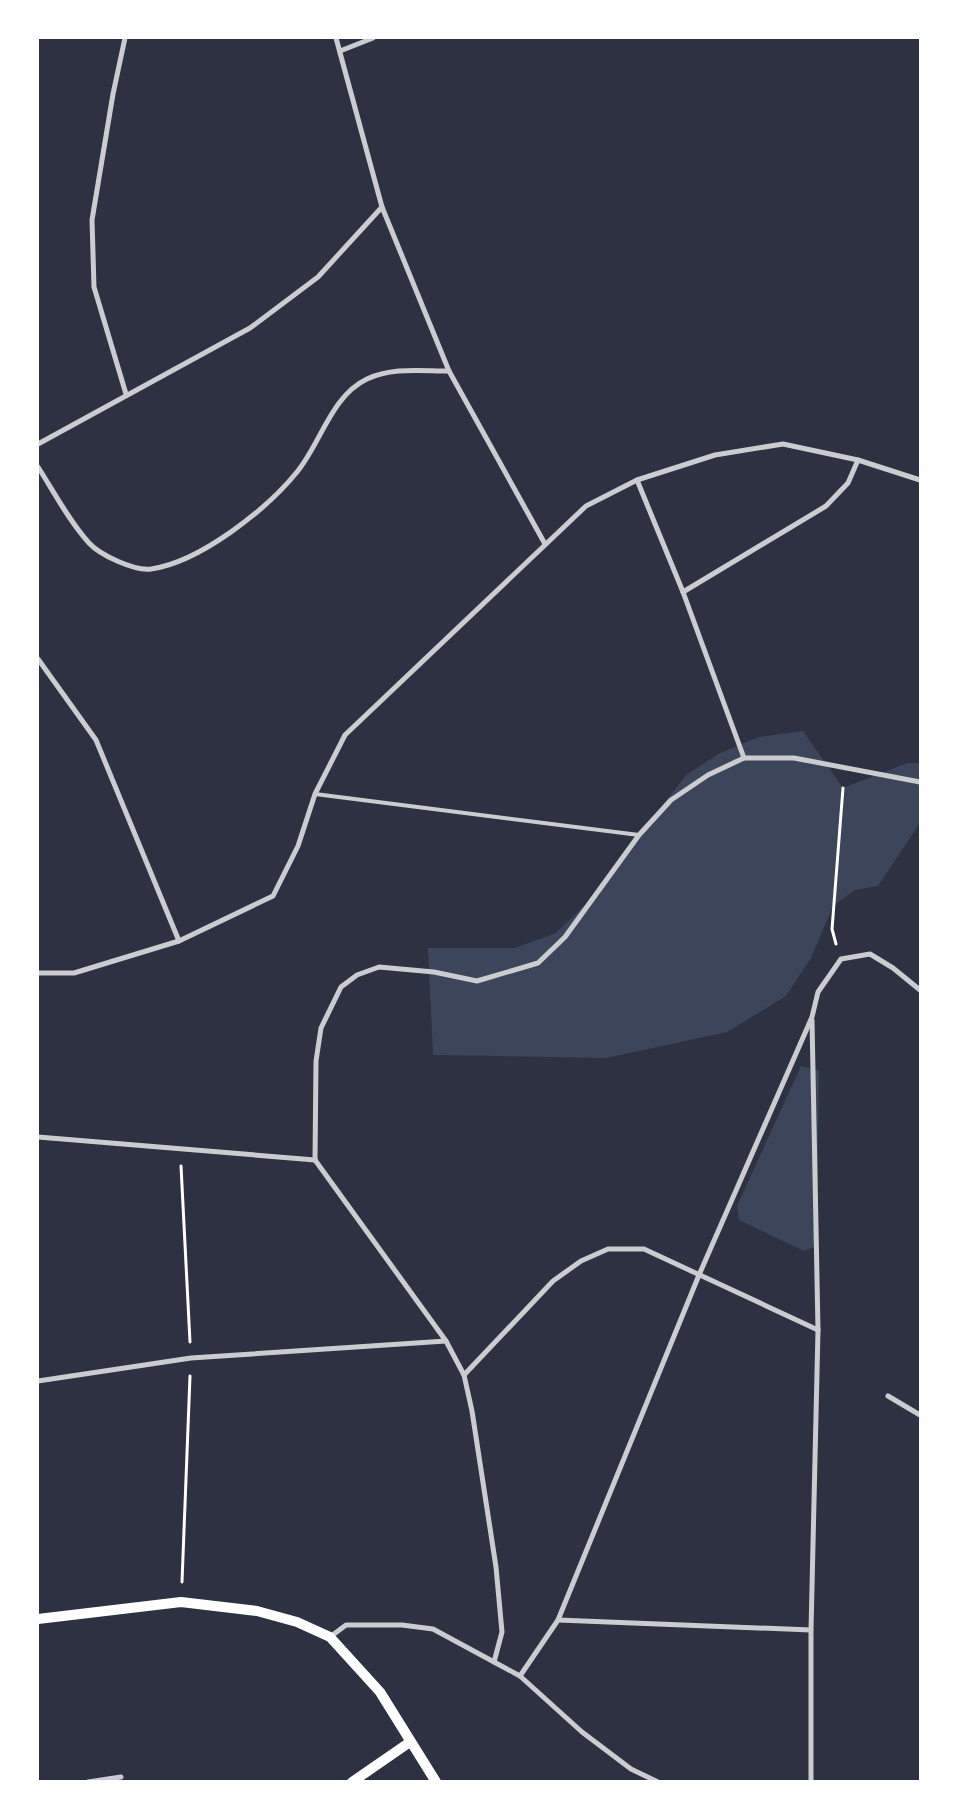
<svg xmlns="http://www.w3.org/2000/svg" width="958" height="1819" font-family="'Public Sans',sans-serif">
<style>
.green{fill:#3c4559}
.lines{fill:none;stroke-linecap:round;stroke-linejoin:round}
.path{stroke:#fff;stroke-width:3}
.service{stroke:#caccd0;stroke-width:4}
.minor{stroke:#caccd0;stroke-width:5}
.secondary{stroke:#fff;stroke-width:10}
</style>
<rect width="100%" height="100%" fill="#2d3142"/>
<!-- green -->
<g class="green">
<path d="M803,731L843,788L907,763H920V823L878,886L855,890L833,906L811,958L786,996L727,1032L606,1058L433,1055L428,948H515L556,933L589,901L686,775L720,753L759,737Z"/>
<path d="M801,1066L819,1070L817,1246L804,1251L739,1220L737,1206Z"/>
</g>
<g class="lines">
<!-- path -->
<g class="path">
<path d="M836,944L832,929L843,788"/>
<path d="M181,1166L190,1342"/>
<path d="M182,1582L190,1376"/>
</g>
<!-- service -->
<path class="service" d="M315,794L639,835"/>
<!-- minor -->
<g class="minor">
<path d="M125,38L113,94L92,220L94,287L126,394"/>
<path d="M336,38L382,207L449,371L545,544"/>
<path d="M340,51L373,38"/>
<path d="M38,444L250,328L318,277L382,207"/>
<path d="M38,467C54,492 69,521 89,543C100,555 134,571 151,569C200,562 266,510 297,472C321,443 331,396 367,379C392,367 421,371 449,371"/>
<path d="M637,480L683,592L744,758"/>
<path d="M683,592L826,506L848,483L858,460"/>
<path d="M38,659L96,740L179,941"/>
<path d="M38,973H74L179,941L273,896L298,846L315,794L345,735L586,506L637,480L715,455L783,444L858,460L920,480"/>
<path d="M38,1137L315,1160"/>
<path d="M315,1160L316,1061L321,1028L341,987L357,975L379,967L434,972L477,981L538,963L565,937L639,835L671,800L708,775L744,758H794L920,782"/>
<path d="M315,1160L446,1341L464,1375L472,1411L496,1567L502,1632L494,1662"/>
<path d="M464,1375L553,1281L581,1261L608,1249H644L818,1330"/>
<path d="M38,1381L191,1358L446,1341"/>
<path d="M888,1396L920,1415"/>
<path d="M558,1620L811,1630"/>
<path d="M330,1637L346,1625H402L433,1629L520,1676L582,1732L631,1769L658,1782"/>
<path d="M520,1676L558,1620L699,1275L812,1017L818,992L841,959L870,954L893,968L920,990"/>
<path d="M88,1782L121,1777"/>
<path d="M811,1782V1630L818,1330L812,1020"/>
</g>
<!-- secondary -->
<g class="secondary">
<path d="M38,1619L181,1602L257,1611L297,1622L330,1637L380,1692L436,1782"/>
<path d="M352,1782L410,1742"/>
</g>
</g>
<!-- border -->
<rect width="958" height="1819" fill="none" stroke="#ffffff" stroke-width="78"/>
</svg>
